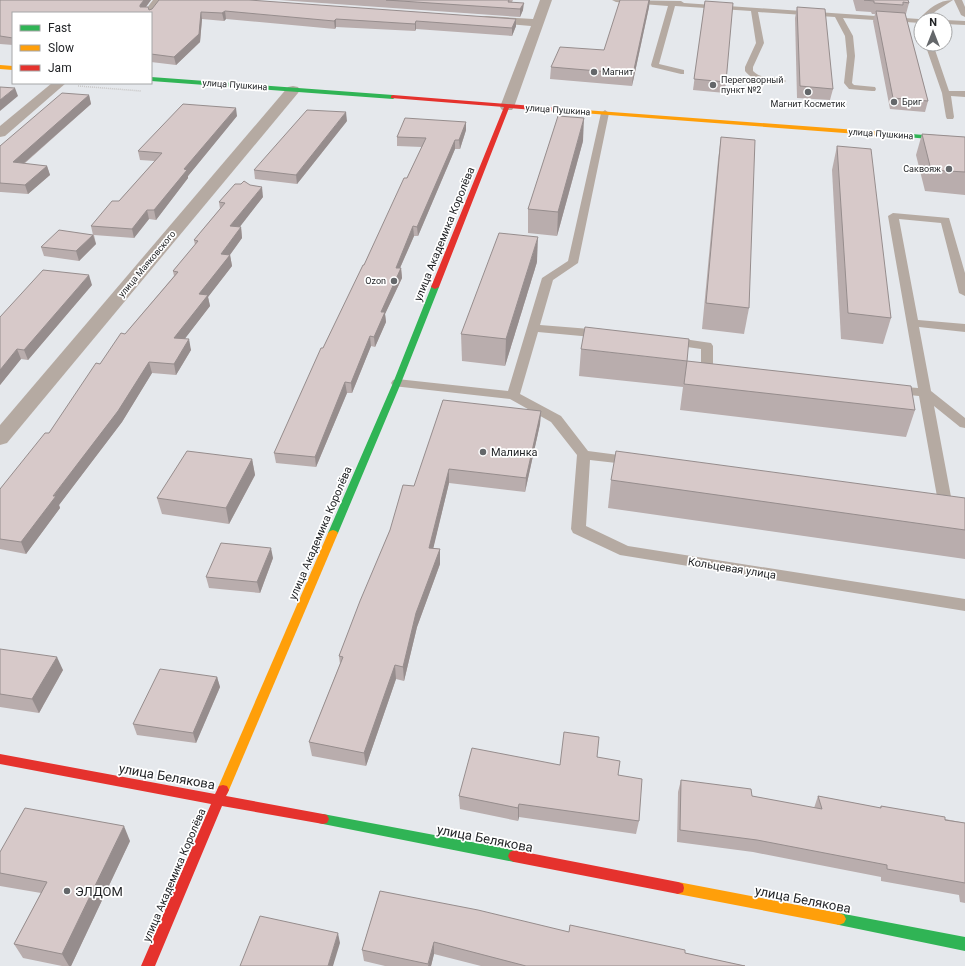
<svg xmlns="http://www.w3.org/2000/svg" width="965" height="966" font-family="Roboto,sans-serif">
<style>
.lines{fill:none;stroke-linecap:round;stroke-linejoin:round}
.path{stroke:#aca6a1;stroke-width:1.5;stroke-dasharray:0.5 1.5;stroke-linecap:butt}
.lane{fill:#b5aaa2;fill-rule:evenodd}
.street{fill:#b5aaa2;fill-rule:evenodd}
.fast{fill:#30b455;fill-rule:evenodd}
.slow{fill:#ff9f0a;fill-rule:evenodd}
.jam{fill:#e5322d;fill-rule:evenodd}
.wall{fill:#b9adad}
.shaded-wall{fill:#968d8d}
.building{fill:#d7c9c9;stroke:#968d8d}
.poi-dot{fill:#64676a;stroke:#fff;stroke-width:1.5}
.labels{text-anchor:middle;stroke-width:3.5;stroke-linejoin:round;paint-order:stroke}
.far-poi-label{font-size:9px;fill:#1f2124;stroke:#fff;text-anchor:start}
.far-street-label{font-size:9px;fill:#1f2124;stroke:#fff}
.street-label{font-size:11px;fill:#1f2124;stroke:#fff}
.poi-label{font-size:11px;fill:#1f2124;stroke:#fff;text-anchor:start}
.near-street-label{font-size:13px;fill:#1f2124;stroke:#fff}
.near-poi-label{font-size:13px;fill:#1f2124;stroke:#fff;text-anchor:start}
</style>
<rect width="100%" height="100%" fill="#e5e8ec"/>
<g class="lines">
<!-- path -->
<path class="path" d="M78,86L141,91"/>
<!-- lane -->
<g class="lane">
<path d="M612,0L681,1L684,3L919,19C929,9 938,0 953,0L936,11L926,20H921V23L843,18L853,36L855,56L852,83L854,85L875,87L876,89L875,91H872L849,89L844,83L847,56L845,36L835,17L758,12L764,43L753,67V71C764,82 778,74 786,81C776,90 752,81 745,71V67L756,43L751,11L675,6L659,64L684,70V74H681L652,67L651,65L668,6L616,2Z"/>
<path d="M954,0H962L965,7V17L961,15Z"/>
<path d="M944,20H945L965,21V25L945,24Z"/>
<path d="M925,44H933L949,91H965V97L951,96L954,117L953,119H947L946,117L942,93Z"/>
<path d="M605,110L609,113L578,263L553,280L540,325L603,330L607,331L609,334L607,337L603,338L538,332L520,394L561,416L588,451L634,457L639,458L641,461L639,464L634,465L590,460L586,526L628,546L965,599V611L620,555L573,533L571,529L577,455L551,422L510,399L393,386L391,383L393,380L397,379L508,391L542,278L568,261L601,113Z"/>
<path d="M893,213L949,218L965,273V296L959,293L941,223L899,219L918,320L965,324V332L919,327L931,391L965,418V428L960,427L934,406L952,502L950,505L945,507L940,505L938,502L919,396L890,393L888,390L890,387L894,386L918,388L888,216Z"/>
<path d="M670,337L711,343L713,346V365L724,366L726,369L724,372L720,373L703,371L701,368V349L666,344L664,341L666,338Z"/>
</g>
<!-- street -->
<g class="street">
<path d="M153,0H165L153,15L151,16V13H143Z"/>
<path d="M540,0H552L514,107L512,110H502L500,107L531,26L486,22L482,21L480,19L482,17L486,16L533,19Z"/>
<path d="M52,83H66L5,136L0,137V126Z"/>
<path d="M293,86L298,87L300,90L298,93L7,443L0,445V425L288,87Z"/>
</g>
<!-- fast -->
<g class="fast">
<path d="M151,77L393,95L396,97L393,99L151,81Z"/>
<path d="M884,132L965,138V142L882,135L881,134Z"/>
<path d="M432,285H435L439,287L401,383L338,533L336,535H330L328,533L393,383Z"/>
<path d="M323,814L514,850L518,852L520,856L518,860L514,862L323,824L319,823L317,819L319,815Z"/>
<path d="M839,913L965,937V951L839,925L834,923L832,919L834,915Z"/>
</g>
<!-- slow -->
<g class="slow">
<path d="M0,65L13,66V70L0,69Z"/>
<path d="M571,109L884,132L887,134L884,136L569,112V110Z"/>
<path d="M333,530L336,531L338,533L229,790L227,794L223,795L219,794L217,790L328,533L330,531Z"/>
<path d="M678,882L839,913L844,915L846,919L844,923L839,925L678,894L673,892L672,888L673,884Z"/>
</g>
<!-- jam -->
<g class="jam">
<path d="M393,95L571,109L574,111L571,113L509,108L439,287L435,289L431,287L504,107L391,98V96Z"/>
<path d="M0,754L215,794L219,786L223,785L227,786L229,790L226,796L323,814L327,815L329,819L327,823L323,824L222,806L155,966H141L211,804L0,764Z"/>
<path d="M514,850L678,882L683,884L684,888L683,892L678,894L514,862L510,860L508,856L510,852Z"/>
</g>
</g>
<!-- wall -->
<g class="wall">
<path d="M0,0H151L146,7L149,10L152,9L516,19V26L512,36L416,29L415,31L336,27L335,29L226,19L224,21L202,19L200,42L176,65L151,62V13H13V45L0,44Z"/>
<path d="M279,0H513L512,2L523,10L520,17Z"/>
<path d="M853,0H908L909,3L906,14H905L928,101L925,112L890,109L873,21L875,14H872L871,12L856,11Z"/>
<path d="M705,1L726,82L725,93L693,90Z"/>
<path d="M649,7L632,86L550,79L551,67L604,50Z"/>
<path d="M797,7L833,89L830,100L797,98L795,18Z"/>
<path d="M89,95L91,104L24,164L47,166L50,175L28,194L1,192H0V146Z"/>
<path d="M237,116L188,176V178L156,220L149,219L134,238L94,235L96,244L79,261L44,256L41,247L93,235L91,226L119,201L155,161L140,160L138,151Z"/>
<path d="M347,121L297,184L255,179L254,170Z"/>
<path d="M466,122V130L460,149H455L418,236H414L400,268H401L402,278L385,314L386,322L375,347L371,346L352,393H347L316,467L276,463L274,453L323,348L364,265L422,147L397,146V137Z"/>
<path d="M922,134L965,137V195L925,191L916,155Z"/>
<path d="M721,137L749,308L744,334L702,329L718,160Z"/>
<path d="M583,141L557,236L528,233V209Z"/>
<path d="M837,146L891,318L883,344L841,339L832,170Z"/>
<path d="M263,197L239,227H241L242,238L230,255L232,266L208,297L210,306L185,338L191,350L176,375L152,373L122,422L59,505L60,508L26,554L0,549V489L49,433L100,364L125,334L174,276L173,271L195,245L194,240L220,209L219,202Z"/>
<path d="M537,262L505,366L462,361L461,334Z"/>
<path d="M92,285L28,360L21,359L0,385V317Z"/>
<path d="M581,349L687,361L915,410L906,437L680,410L683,387L579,376Z"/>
<path d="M541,411L540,424L525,492L449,483L433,548L440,549V564L417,627L404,681L396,679L366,766L312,756L309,742L340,664L339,656L390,530L414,486Z"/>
<path d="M252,459L255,475L229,524L162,514L157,498Z"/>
<path d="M611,480L965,498V559L608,508Z"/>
<path d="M273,558L260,593L209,588L206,577Z"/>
<path d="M0,649L63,670L39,713L0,707Z"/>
<path d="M217,677L220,687L196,743L137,735L133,724Z"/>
<path d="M597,757L618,775L639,821L636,834L519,817L518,821L460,809L459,796L560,765Z"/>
<path d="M681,780L752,796L814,808L818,796L880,808L881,806L965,823V903L960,902L959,895L881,881V877L753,852L677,842L678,792Z"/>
<path d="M130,841L71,966H62L23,958L14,944L41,893L0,886V852Z"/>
<path d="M380,891L569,932L685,953L745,966H481L434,954L431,966H385L364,961L362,950Z"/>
</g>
<!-- shaded-wall -->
<g class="shaded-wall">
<path d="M144,0H151L142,12L140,5Z"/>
<path d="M649,0H650L649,7L632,86L633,74Z"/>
<path d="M524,3L523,10L520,17V9Z"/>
<path d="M225,11L226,19L224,21L222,13Z"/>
<path d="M201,12L202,19L200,42L176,65L174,57Z"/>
<path d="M336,19V27L335,29L334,21Z"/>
<path d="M516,19V26L512,36V28Z"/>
<path d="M416,21V29L415,31V24Z"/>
<path d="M15,88L18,96L0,111V100Z"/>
<path d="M89,95L91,104L15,171L13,162Z"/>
<path d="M236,108L237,116L188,176V178L156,220L154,210L184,169Z"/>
<path d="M346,112L347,121L297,184L296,175Z"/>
<path d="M584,118L583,141L557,236L558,212Z"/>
<path d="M466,122V130L460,149L459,140Z"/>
<path d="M455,140V149L418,236L417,227Z"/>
<path d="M47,166L50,175L28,194L25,185Z"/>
<path d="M262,187L263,197L232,237L230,226Z"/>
<path d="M147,210L149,219L134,238L132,229Z"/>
<path d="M413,226L414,236L396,277V268Z"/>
<path d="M241,227L242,238L229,256L230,255L232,266L208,297L210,306L177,349L174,338L221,254Z"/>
<path d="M93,235L96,244L79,261L76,251Z"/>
<path d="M538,237L537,262L505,366L506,339Z"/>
<path d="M401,268L402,278L385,314L386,322L375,347L374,337L381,312Z"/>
<path d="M89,275L92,285L28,360L24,350Z"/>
<path d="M370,336L371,346L352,393L351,383Z"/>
<path d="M189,339L191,350L176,375L174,364Z"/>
<path d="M17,349L21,359L0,385V370Z"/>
<path d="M149,362L152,373L122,422L59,505L60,508L26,554L21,542Z"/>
<path d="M345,382L347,393L316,467L315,457Z"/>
<path d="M541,411L540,424L525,492L526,478Z"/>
<path d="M252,459L255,475L229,524L226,508Z"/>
<path d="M449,469V483L430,562L429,548Z"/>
<path d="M271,548L273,558L260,593L257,582Z"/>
<path d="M440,549V564L417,627L404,681L403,667L416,613Z"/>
<path d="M57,657L63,670L39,713L32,699Z"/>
<path d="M395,665L396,679L366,766L364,753Z"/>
<path d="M217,677L220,687L196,743L193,733Z"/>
<path d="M519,804V817L518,821V808Z"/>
<path d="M124,826L130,841L71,966H69L62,954Z"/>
<path d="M338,933L340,943L333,966H328Z"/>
<path d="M434,942V954L431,966H428Z"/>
</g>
<!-- building -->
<g class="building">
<path d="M0,0H144L140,5V7H148L149,10L152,9L159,0H249L516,19L512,28L416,21L415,24L336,19L334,21L225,11L222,13L201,12L199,34L174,57L151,54V13H13V38L0,36Z"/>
<path d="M386,0H509L508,2L524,3L520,9Z"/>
<path d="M620,0H649L633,74L551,67L560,47L604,50Z"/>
<path d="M864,0H908L909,3L903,2V5L874,3V1Z"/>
<path d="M705,1L733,3L726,82L694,79Z"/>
<path d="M797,7L825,9L833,89L800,86Z"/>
<path d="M876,11L905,13L928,101L893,98Z"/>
<path d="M0,87L15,88L0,100Z"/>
<path d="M62,93L89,95L13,162L47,166L25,185L0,183V146Z"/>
<path d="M183,104L236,108L184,169L187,170L154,210H147L132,229L91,226L112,201H119L162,153L138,151Z"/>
<path d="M307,110L346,112L296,175L254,170Z"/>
<path d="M558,116L584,118L558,212L528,209Z"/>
<path d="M405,118L466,122L459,140H455L417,227L413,226L396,268H401L381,312H385L374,337L370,336L351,383L345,382L315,457L274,453L321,348H323L363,265H364L404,178H407L426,138L397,137Z"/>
<path d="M922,134L965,137V172L931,170Z"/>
<path d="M721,137L755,140L749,308L706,303Z"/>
<path d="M837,146L871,149L891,318L848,313Z"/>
<path d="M244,181L250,185L262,187L230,226L241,227L221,254L230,255L199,294L208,295L174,338L189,339L174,364L149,362L118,411L53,496H56L21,542L0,539V489L45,433H49L96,363L100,364L121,333L125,334L178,272L173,271L198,241L194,240L225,203L219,202L235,184H241Z"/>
<path d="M59,230L93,235L76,251L41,247Z"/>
<path d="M499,233L538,237L506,339L461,334Z"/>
<path d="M43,270L89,275L24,350L17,349L0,370V317Z"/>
<path d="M585,327L689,339L687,361L581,349Z"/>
<path d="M687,361L911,386L915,410L684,384Z"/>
<path d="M443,400L541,411L526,478L449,469L429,548L440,549L416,613L403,667L395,665L364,753L309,742L343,657L339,656L360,601L390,530L403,485L414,486Z"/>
<path d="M187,451L252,459L226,508L157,498Z"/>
<path d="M616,451L965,498V530L611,480Z"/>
<path d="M221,543L271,548L257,582L206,577Z"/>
<path d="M0,649L57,657L32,699L0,694Z"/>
<path d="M160,669L217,677L193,733L133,724Z"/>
<path d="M564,732L599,737L597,757L620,761L618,775L642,779L639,821L519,804L518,808L459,796L472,748L560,765Z"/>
<path d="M681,780L751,789L752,796L822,809L818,796L881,808V806L945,817V820L965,823V883L887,869V865L757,840L680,830Z"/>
<path d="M25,808L124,826L62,954L14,944L47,882L0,873V852Z"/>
<path d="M380,891L478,910L569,932L570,925L685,950V953L745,966H526L434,942L428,964L362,950Z"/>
<path d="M260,916L338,933L328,966H240Z"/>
</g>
<!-- markers -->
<g class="poi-dot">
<circle cx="594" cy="72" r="4"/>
<circle cx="713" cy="85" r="4"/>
<circle cx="808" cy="92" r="4"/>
<circle cx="894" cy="102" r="4"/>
<circle cx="949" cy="169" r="4"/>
<circle cx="394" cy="281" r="4"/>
<circle cx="483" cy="452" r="4"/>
<circle cx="67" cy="891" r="4"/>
</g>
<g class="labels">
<!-- far-poi labels -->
<g class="far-poi-label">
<text x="602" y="75">Магнит</text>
<text x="721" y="83">Переговорный<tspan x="721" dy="10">пункт №2</tspan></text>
<text x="902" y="105">Бриг</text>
<text x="808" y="107" text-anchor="middle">Магнит Косметик</text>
<text x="941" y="172" text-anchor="end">Саквояж</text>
<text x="386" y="284" text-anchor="end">Ozon</text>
</g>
<!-- far-street labels -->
<g class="far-street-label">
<text transform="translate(235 85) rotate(4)" y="3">улица Пушкина</text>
<text transform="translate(558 110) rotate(4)" y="3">улица Пушкина</text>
<text transform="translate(881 134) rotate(4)" y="3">улица Пушкина</text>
<text transform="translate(147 264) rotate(-50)" y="3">улица Маяковского</text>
</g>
<!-- street labels -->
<g class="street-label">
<text transform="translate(444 234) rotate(-68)" y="4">улица Академика Королёва</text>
<text transform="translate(320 533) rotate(-67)" y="4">улица Академика Королёва</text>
<text transform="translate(732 568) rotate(9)" y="4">Кольцевая улица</text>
<text transform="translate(174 875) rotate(-67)" y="4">улица Академика Королёва</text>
</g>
<!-- poi labels -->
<g class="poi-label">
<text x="491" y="456">Малинка</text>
</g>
<!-- near-street labels -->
<g class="near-street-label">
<text transform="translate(167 776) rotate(10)" y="5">улица Белякова</text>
<text transform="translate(485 838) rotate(11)" y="5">улица Белякова</text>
<text transform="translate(803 899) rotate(11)" y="5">улица Белякова</text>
</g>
<!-- near-poi labels -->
<g class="near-poi-label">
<text x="75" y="896">ЭЛДОМ</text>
</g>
</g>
<!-- legend -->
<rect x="12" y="12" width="140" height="72" fill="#ffffff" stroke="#a5a6a7"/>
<rect x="20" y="25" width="20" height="6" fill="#30b455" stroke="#a5a6a7"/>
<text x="48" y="32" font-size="12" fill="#1f2124">Fast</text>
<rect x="20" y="45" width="20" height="6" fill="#ff9f0a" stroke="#a5a6a7"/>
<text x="48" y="52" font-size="12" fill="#1f2124">Slow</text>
<rect x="20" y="65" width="20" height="6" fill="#e5322d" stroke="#a5a6a7"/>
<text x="48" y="72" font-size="12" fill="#1f2124">Jam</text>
<!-- north arrow -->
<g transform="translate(933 32)"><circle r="19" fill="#ffffff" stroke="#a5a6a7"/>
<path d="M0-3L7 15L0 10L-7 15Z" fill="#64676a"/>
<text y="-6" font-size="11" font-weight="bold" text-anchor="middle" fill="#1f2124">N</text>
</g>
</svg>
